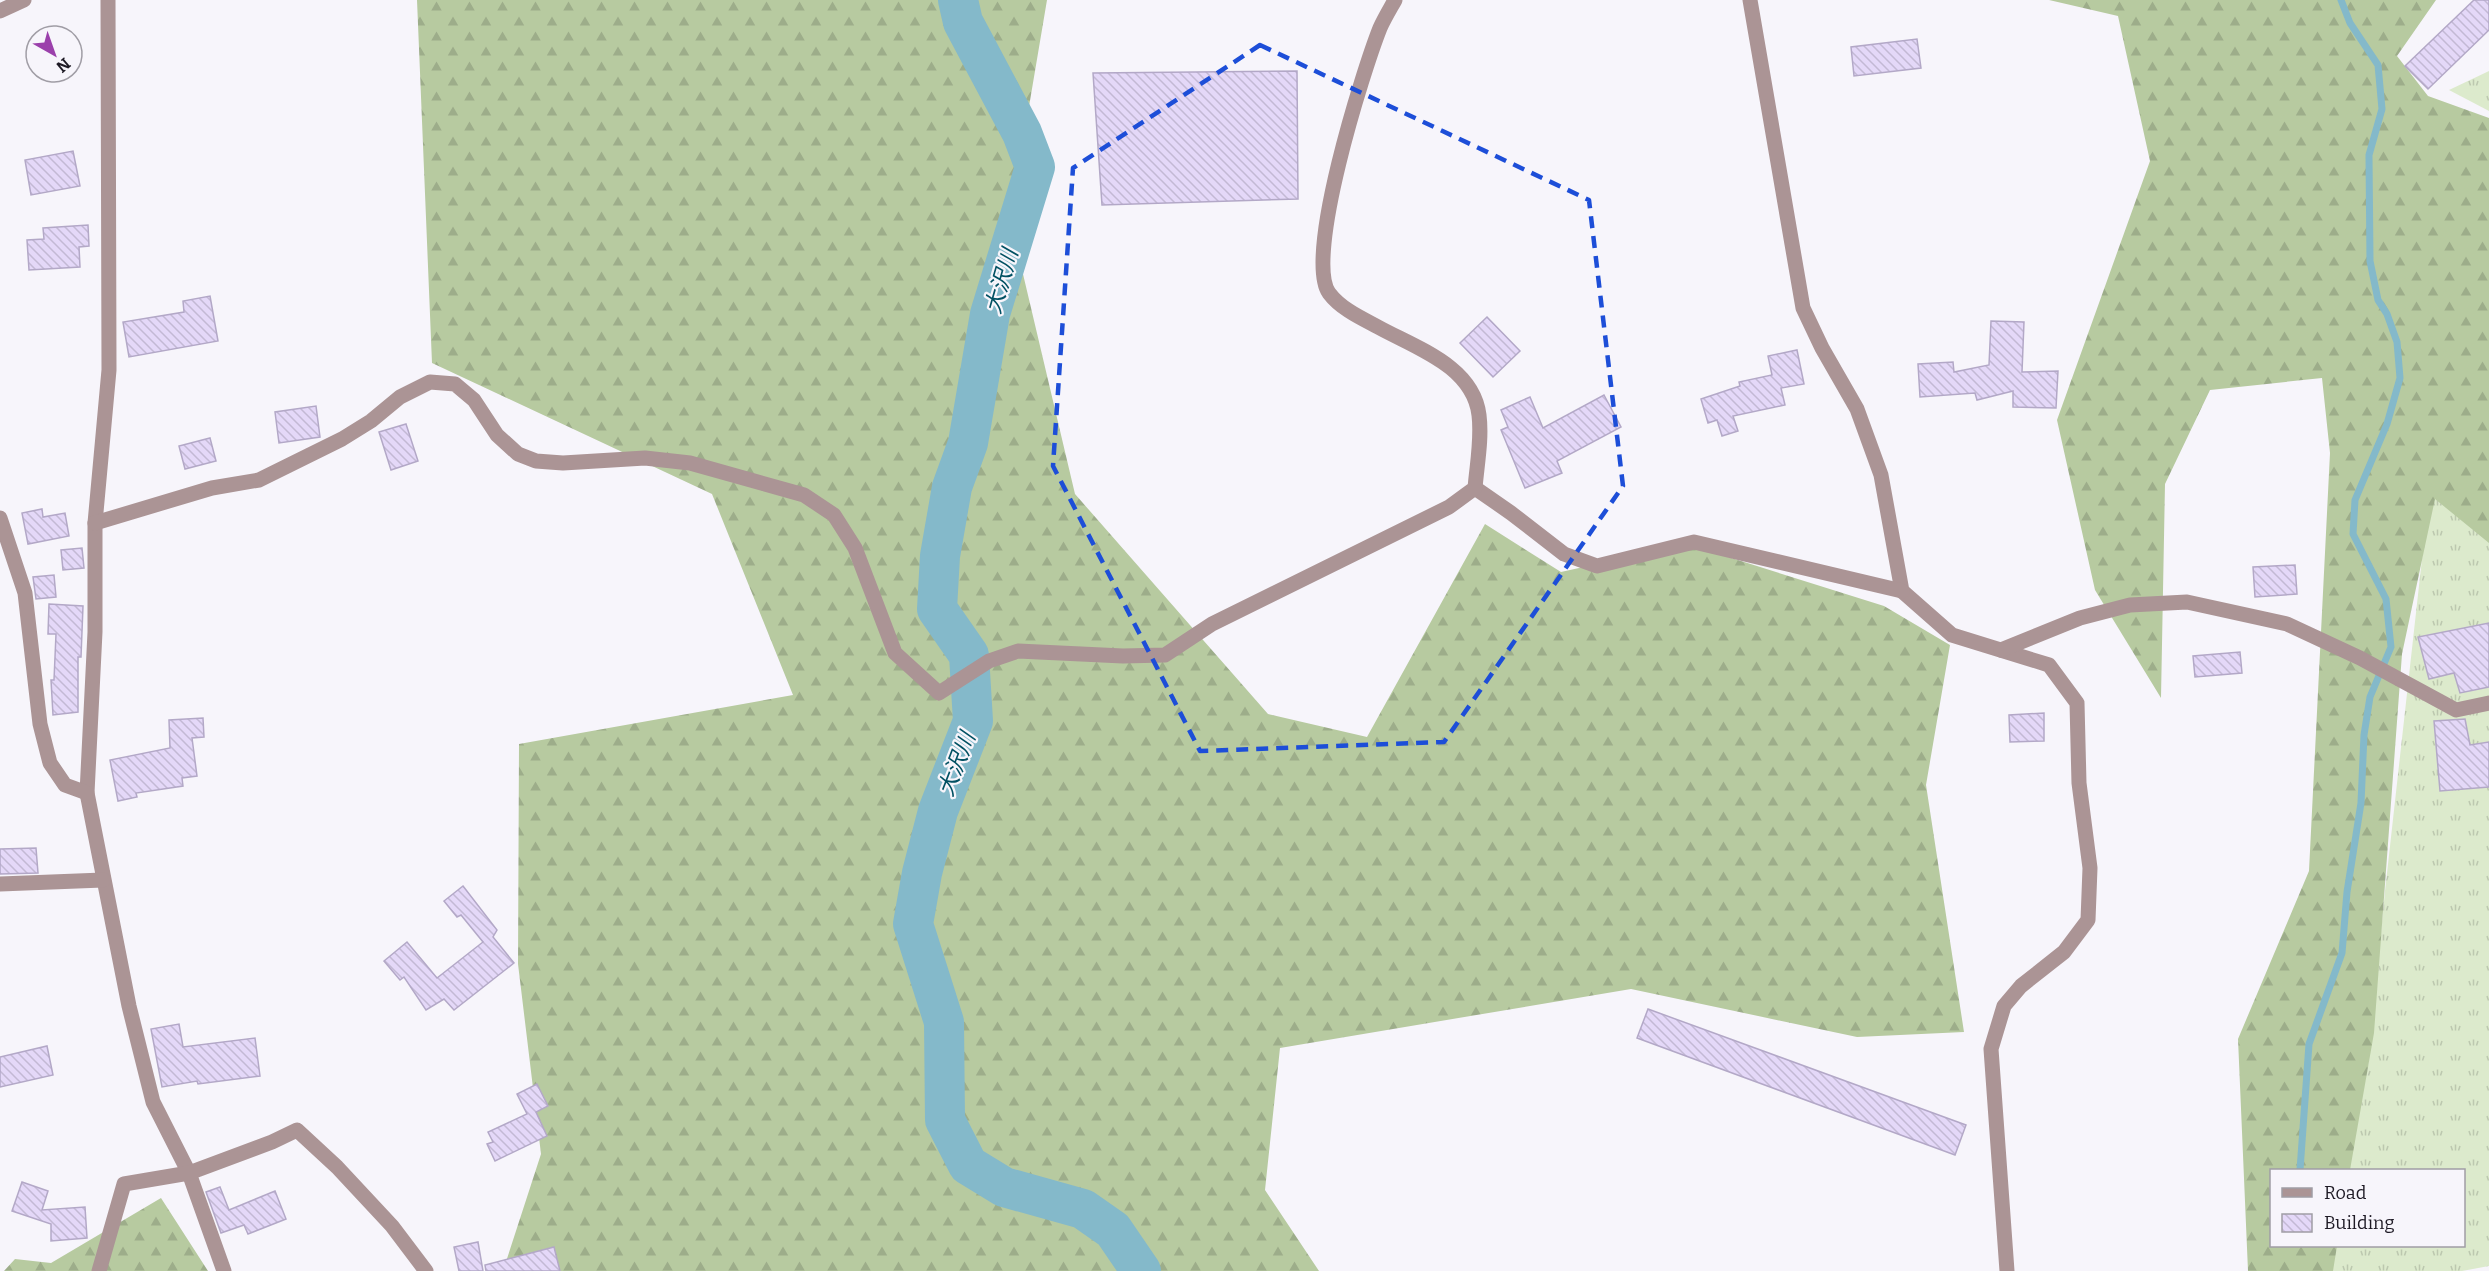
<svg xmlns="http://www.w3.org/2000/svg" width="2489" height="1271" font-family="Bitter,'Noto Sans JP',serif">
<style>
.grass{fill:url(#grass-tufts)}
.forest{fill:url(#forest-firs)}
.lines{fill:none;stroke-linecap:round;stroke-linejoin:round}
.stream{stroke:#84b9ca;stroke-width:7}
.river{stroke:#84b9ca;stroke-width:40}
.building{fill:url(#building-back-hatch);stroke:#b3a8c7;stroke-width:1.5}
.minor{stroke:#ab9495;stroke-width:15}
.marked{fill:none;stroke:#1d4ed8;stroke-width:4.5;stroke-dasharray:12 8;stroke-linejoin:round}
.labels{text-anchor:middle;stroke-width:4.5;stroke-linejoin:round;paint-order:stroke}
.water-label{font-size:22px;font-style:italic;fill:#015062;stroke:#f7f5fb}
</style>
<defs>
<pattern id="grass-tufts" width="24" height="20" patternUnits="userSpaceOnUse" patternTransform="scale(1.5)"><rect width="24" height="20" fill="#dceacc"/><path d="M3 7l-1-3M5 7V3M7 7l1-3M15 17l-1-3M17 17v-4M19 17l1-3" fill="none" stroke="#bcc8af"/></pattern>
<pattern id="forest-firs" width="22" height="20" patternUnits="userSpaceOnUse" patternTransform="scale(1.5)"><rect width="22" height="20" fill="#b7caa0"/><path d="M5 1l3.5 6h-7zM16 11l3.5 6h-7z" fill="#9dad8a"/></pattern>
<pattern id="building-back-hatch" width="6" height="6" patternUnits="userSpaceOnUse" patternTransform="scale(1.5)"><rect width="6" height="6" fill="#e4d8f8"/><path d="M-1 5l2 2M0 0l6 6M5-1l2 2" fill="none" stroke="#c3b9d4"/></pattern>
</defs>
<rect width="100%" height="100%" fill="#f7f5fb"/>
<!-- grass -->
<g class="grass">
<path d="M2489,71V111L2449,90Z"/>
<path d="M2432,469L2489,522V1266L2462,1271H2326L2331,1246H2464V1170H2347L2368,1066L2385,891Z"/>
</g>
<!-- forest -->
<g class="forest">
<path d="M417,0H1047L1010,219L1075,494L1268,714L1367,737L1485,524L1561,572L1687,544L1884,606L1950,645L1926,785L1964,1032L1857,1037L1631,989L1280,1048L1265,1190L1319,1271H503L541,1154L518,964L519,744L793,695L712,494L432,363Z"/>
<path d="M2049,0H2436L2397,56L2428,96L2489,118V543L2435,499L2402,654L2374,1033L2350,1170H2272V1246H2337L2333,1271H2248L2238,1039L2309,871L2330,453L2322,378L2210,390L2165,484L2161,698L2095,590L2057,420L2150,161L2118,16Z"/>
<path d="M161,1198L208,1271H4L15,1259L51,1263Z"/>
</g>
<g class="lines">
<!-- stream -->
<path class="stream" d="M2300,1170L2309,1044L2342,953L2347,892L2361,803L2364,735L2370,697L2391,647L2386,599L2353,534L2355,500L2387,424L2400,378L2397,342L2387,314L2378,300L2370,261L2369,155L2382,109L2378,65L2350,23L2341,0"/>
<!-- river -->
<path class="river" d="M958,0L963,22L1022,133L1035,167L990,314L968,443L952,487L940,556L937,609L969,655L973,721L938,811L922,873L913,924L944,1022L945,1120L968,1165L1004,1187L1083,1209L1113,1230L1141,1271"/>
</g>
<!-- building -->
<g class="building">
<path d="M2474,0H2489V30L2428,89L2405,66Z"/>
<path d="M1917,39L1921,68L1854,76L1851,47Z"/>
<path d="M1297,71L1298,199L1102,205L1093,73Z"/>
<path d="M73,151L80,186L31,195L25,160Z"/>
<path d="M88,225L89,246L79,247L80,267L29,270L27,240L44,239L43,228Z"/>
<path d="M210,296L218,341L129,357L123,322L184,312L183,301Z"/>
<path d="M1487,317L1520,351L1493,377L1460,343Z"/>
<path d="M1991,321L2024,322L2022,372L2058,371L2056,408L2013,407V391L1977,400L1975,393L1920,397L1918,364L1953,362L1954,372L1989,365Z"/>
<path d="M1797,350L1804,384L1781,388L1785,405L1733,416L1738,431L1722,436L1717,420L1708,423L1701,399L1740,386L1739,382L1772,375L1768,356Z"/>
<path d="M1604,395L1621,427L1557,461L1562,473L1525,488L1501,430L1508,427L1501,410L1530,397L1543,428Z"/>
<path d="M316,406L320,437L279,443L275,412Z"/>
<path d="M406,424L418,461L391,470L379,432Z"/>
<path d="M210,438L216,461L185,469L179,446Z"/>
<path d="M42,509L43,517L65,513L69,536L28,544L22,513Z"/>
<path d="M82,548L84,568L63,570L61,550Z"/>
<path d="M2295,565L2297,594L2255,597L2253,567Z"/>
<path d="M54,575L56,597L36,599L33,577Z"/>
<path d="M49,604L83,606L81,657H78V712L53,715L51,680H54L56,634H48Z"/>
<path d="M2489,623V687L2460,693L2454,673L2429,679L2418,637Z"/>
<path d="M2240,652L2242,673L2195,677L2193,656Z"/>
<path d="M2044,713V741L2010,742L2009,715Z"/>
<path d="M203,718L204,737L192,738L197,776L182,778L183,786L136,793L137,797L118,801L110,760L170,748L169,720Z"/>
<path d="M2465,719L2470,745L2489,742V787L2440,791L2434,721Z"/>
<path d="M36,848L38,873L0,874V849Z"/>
<path d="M463,886L497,930L493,937L514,963L454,1010L444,999L426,1010L404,977L400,980L384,961L407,942L437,978L483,942L461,915L457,917L444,901Z"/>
<path d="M1648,1009L1966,1125L1955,1155L1637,1038Z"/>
<path d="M179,1024L183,1047L255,1038L260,1076L198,1084L197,1081L162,1087L151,1029Z"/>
<path d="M47,1046L53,1075L0,1087V1057Z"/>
<path d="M537,1084L548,1106L536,1112L547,1136L495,1161L487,1144L493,1142L488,1132L527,1114L517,1094Z"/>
<path d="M22,1182L48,1191L42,1210L85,1207L87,1238L51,1241V1224L12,1211Z"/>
<path d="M220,1187L229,1210L275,1191L286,1219L248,1234L244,1225L221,1233L206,1192Z"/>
<path d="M478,1242L483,1271H459L454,1247Z"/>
<path d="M554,1247L560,1271H486L485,1265Z"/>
</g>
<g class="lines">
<!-- minor -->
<g class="minor">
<path d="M108,0L109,370L95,523V632L87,793L129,1006L153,1102L189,1173L224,1271"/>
<path d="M1750,0L1803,308L1822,348L1857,409L1881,475L1902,591L1952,635L2049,665L2077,703L2079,783L2090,868L2088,920L2064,952L2021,986L2004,1006L1991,1049L2007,1271"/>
<path d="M0,11L24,0"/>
<path d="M1475,488L1511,513L1564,554L1597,566L1694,542L1902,591"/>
<path d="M0,518L25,593L40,724L50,763L65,785L87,793"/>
<path d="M95,523L212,488L259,480L342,439L371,421L400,397L430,382L455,384L474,400L497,435L518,454L536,461L563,463L645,458L690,463L804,495L834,515L855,548L895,653L939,693L989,661L1018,651L1123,656L1165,655L1212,624L1449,507L1475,488C1477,464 1482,439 1479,415C1473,366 1416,348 1378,327C1361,318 1341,309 1329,293C1304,258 1363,71 1380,28C1384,19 1390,9 1395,0"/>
<path d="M2001,650L2080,618L2130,605L2187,602L2287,624L2360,658L2456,710L2489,703"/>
<path d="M0,884L103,880"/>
<path d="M99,1271L124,1184L189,1173L272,1142L297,1130L337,1167L392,1226L426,1271"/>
</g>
</g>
<!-- marked area -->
<path class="marked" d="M1260,45L1589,200L1623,486L1444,742L1200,751L1053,466L1073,168Z"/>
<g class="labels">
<!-- water labels -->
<g class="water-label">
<text transform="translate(1001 281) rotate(-74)" y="8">大沢川</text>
<text transform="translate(956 764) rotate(-69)" y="8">大沢川</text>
</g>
</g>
<!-- legend -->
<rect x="2270" y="1169" width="195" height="78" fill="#f7f5fb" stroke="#a09da5" stroke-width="1.5"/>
<rect x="2282" y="1188" width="30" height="9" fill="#ab9495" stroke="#a09da5" stroke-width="1.5"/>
<text x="2324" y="1199" font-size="18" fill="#1e1a25">Road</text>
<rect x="2282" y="1214" width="30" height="18" fill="url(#building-back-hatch)" stroke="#a09da5" stroke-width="1.5"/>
<text x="2324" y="1229" font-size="18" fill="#1e1a25">Building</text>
<!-- north arrow -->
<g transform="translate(54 54) rotate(140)"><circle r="28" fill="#f7f5fb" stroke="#a09da5" stroke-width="1.5"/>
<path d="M0-4.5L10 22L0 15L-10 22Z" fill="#9b40ab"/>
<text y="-9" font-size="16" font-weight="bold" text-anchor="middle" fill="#1e1a25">N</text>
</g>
</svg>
